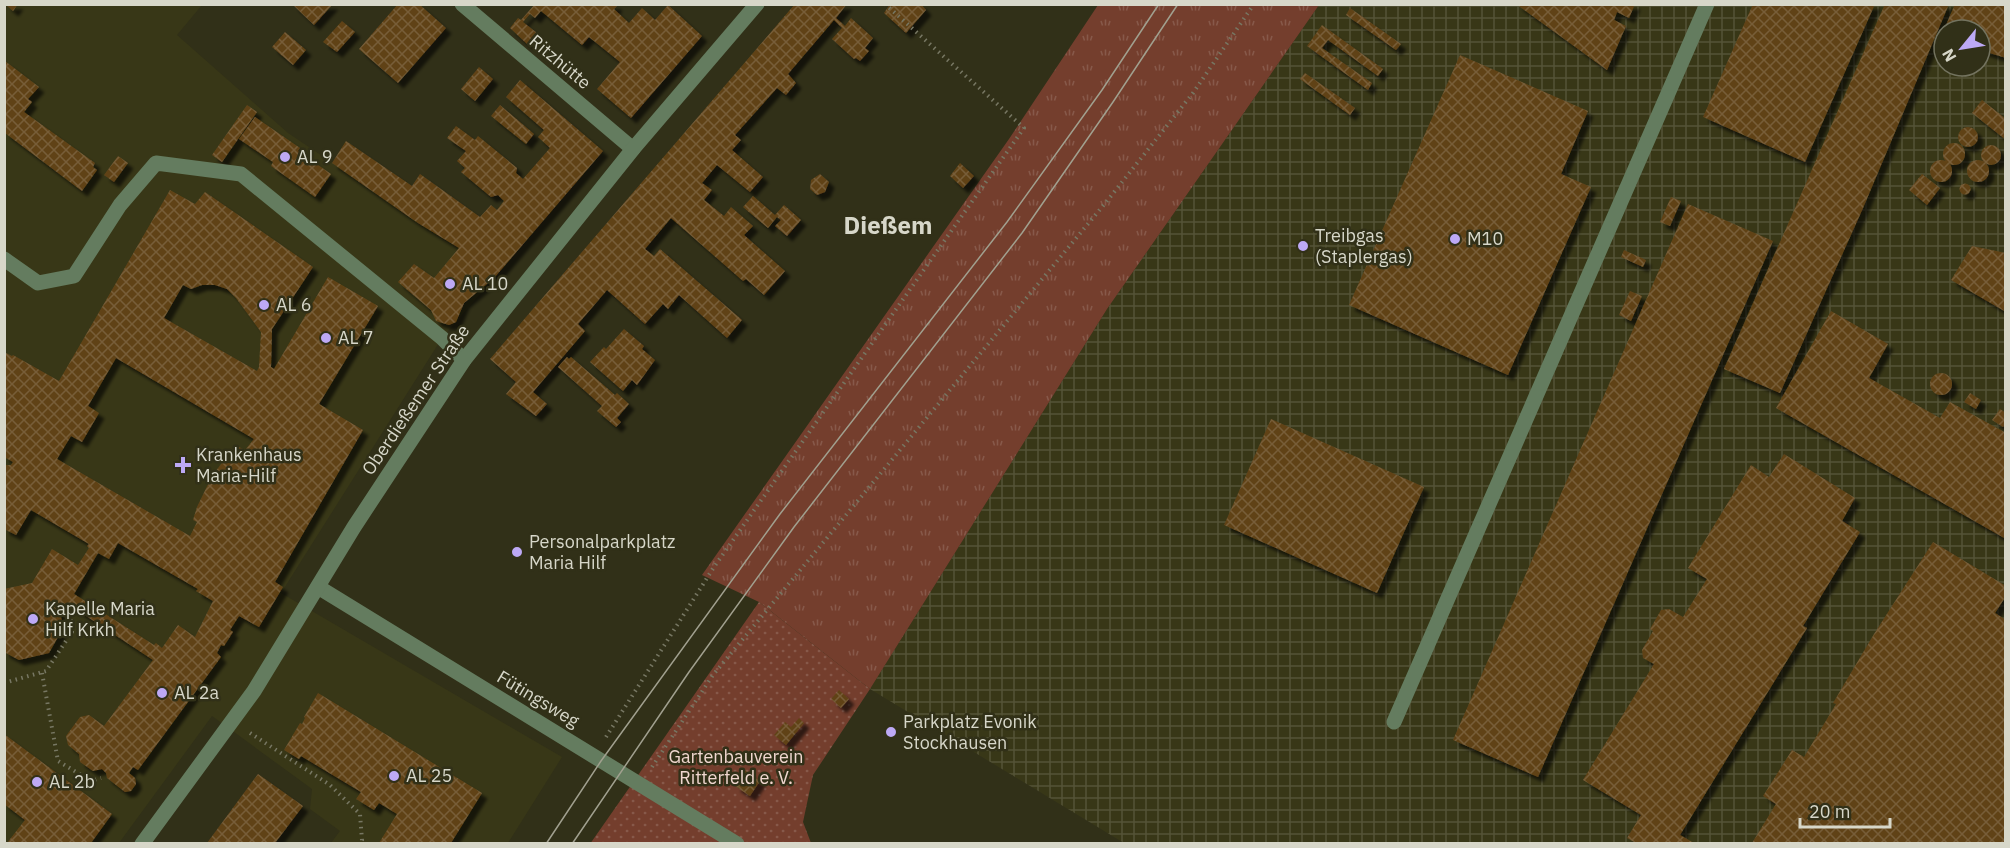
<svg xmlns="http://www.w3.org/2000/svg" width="2010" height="848" font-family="'IBM Plex Sans',sans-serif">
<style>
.built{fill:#383717}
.industrial{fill:url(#industrial-grid);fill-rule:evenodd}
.grass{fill:url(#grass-tufts)}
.garden{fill:url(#garden-dots)}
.building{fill:url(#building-cross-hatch);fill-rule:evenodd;filter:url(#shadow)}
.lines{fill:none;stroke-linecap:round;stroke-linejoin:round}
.path{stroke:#777763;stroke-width:4;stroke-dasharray:1.5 4.5;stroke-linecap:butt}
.minor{stroke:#647c5f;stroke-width:15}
.tram{stroke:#a1a08f;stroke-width:1.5}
.poi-dot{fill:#bda9f5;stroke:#313018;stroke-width:2}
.labels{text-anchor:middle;stroke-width:5;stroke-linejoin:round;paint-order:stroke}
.street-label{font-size:18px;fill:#d7d7c9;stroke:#313018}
.poi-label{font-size:18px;fill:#d7d7c9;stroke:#313018;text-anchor:start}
.park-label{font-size:18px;fill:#f0d7cf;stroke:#313018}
.district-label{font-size:24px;font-weight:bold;fill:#d7d7c9;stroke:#313018}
</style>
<defs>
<pattern id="industrial-grid" width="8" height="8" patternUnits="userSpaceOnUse" patternTransform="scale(1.5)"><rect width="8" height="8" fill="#383717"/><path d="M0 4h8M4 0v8" fill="none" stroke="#545337"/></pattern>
<pattern id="grass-tufts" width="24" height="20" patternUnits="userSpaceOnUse" patternTransform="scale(1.5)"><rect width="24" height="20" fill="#743e2d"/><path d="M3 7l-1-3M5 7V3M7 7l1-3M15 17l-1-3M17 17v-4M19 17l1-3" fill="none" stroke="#87594a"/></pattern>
<pattern id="garden-dots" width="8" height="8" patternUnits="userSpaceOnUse" patternTransform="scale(1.5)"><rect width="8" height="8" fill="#743e2d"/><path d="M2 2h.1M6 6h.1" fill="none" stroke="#87594a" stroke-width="1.8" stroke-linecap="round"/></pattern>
<pattern id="building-cross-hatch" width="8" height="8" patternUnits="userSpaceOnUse" patternTransform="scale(1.5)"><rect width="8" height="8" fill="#614318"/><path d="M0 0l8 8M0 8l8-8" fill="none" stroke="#775d38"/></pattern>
<filter id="shadow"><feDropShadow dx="5.5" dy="5.5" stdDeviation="1.5" flood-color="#0009"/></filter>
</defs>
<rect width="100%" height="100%" fill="#313018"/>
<!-- built -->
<path class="built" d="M5,5H202L177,35L288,133L459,248L494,278L442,338L281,593L562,757L508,843H331L340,831L310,809L312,789L212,716L119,843L5,844Z"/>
<!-- industrial -->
<path class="industrial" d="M1319,5H2005V843H1124L870,689L1107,309ZM1944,30H1980V66H1944Z"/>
<!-- grass -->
<path class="grass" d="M1098,5H1319L1107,309L870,689L759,602L702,575L1009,139Z"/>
<!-- garden -->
<path class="garden" d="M759,602L870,689L813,775L803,822L811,843L590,844Z"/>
<!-- building -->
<g class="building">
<path d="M5,4H18L13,11Z"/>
<path d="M292,4H333L314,25Z"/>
<path d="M398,4H419L446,28L398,83L359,49Z"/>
<path d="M535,4H615L617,6L614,9L629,23L642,8L655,20L668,5L702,36L631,118L597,89L620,62L589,37L582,45L541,11L535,18L530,14L523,22L537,33L527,44L510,28L518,18L521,20Z"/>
<path d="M795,4H847L836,18L845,26L851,18L873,38L865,48L869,51L860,61L856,58L854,59L832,39L842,28L834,20L788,74L796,83L786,95L777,88L735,135L741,140L732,150L763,177L750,192L717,165L702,183L712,190L704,200L724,216L731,207L753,226L744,235L785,271L764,295L746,279L743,281L671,218L645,249L654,256L660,249L742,320L727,338L679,295L668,309L663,304L645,324L607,290L578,324L585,331L533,392L547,404L536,416L506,394L516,382L490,359Z"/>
<path d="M890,4H921L926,10L906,33L884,13Z"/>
<path d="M1516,4H1635L1629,18L1617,12L1614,20L1626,26L1607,70Z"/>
<path d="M1753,4H1875L1805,162L1703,117Z"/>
<path d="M1885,4H1949L1863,208L1780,393L1724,369Z"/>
<path d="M1955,4H2006V58L1980,50V30H1944Z"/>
<path d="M1350,8L1401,44L1396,50L1346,15Z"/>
<path d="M342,21L355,32L337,52L323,42Z"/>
<path d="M1322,25L1383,69L1378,76L1328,40L1322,48L1372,83L1368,90L1307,46Z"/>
<path d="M285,32L306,50L293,65L272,47Z"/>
<path d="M1460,55L1588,111L1561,174L1591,187L1508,375L1349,305Z"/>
<path d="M5,61L39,87L28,99L32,102L24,112L95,163L93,167L97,170L82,191L5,133Z"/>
<path d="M479,67L493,79L475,101L461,89Z"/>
<path d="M1305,73L1355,108L1350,115L1300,79Z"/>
<path d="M520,80L603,151L494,278L464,303L456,322L449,325L436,321L431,310L398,282L414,264L434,278L459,248L418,223L332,163L346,141L412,186L420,174L480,217L491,205L497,210L504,201L498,195L491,197L461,172L465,168L457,161L466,151L447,138L456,126L475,140L478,136L517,168L516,173L523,179L550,148L538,137L544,130L506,97Z"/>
<path d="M1982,100L2006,119V140L1972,113Z"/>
<path d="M247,105L257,112L222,162L212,155Z"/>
<path d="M500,105L534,134L526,144L491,116Z"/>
<path d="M255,117L300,148L298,151L331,174L315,197L271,166L273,162L239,139Z"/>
<circle cx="1968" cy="137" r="10"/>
<circle cx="1954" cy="154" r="11"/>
<circle cx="1991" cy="155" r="10"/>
<path d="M118,156L128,163L114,182L104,175Z"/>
<circle cx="1978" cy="171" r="11"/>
<circle cx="1941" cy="171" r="11"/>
<path d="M960,163L974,176L963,188L950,176Z"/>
<path d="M820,174L829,182L825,192L817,195L810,189L811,180Z"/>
<path d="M1922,174L1940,188L1927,205L1909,190Z"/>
<circle cx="1965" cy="189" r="5.5"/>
<path d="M170,190L195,204L205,192L313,267L272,329L271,367L274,369L328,277L378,306L319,404L363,430L275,582L283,587L259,627L239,616L230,630L233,632L224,646L221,645L217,653L221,657L138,770L133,767L129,773L135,778L136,784L131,791L125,792L107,778L106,773L102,769L93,771L80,762L79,754L68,745L66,736L80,717L89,715L104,726L153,660L68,604L64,610L60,611L63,628L49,653L19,660L4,652V589L32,583L52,549L78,565L89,548L87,546L89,544L31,510L16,535L4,529V465H11L13,462L4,457V352L12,356L13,355L59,381ZM183,285L191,289L202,285H215L227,289L236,298L261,332L259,367L257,371L164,318ZM116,358L254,439L245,450L237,446L231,451L212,476L197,507L193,520L197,522L190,536L57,459L71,436L82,442L99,413L88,406ZM118,543L198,589L196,591L213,601L195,637L178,625L162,648L156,643L154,645L74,594L98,553L109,559Z"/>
<path d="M753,196L775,215L784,205L801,220L787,236L775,226L781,220L777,217L768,228L743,207Z"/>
<path d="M1671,197L1681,201L1670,226L1660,222Z"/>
<path d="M1688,204L1773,241L1538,777L1453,740Z"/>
<path d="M1972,246L2006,253V312L1951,280Z"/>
<path d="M1624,250L1646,260L1643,267L1621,257Z"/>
<path d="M1630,291L1642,296L1631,321L1619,315Z"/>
<path d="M1831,311L1888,344L1869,378L1940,418L1950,402L2006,433V539L1776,408Z"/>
<path d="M624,329L644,346L642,349L655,360L637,385L632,380L623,391L590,362L604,347L606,349Z"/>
<path d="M567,357L569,359L571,357L615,395L617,393L629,404L617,418L621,422L616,427L597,411L602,406L558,367Z"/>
<circle cx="1941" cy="384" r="11"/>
<path d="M1970,393L1981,400L1976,409L1964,402Z"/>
<path d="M2000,409L2006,413V424L2003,427L1992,420Z"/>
<path d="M1271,419L1424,487L1377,593L1224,525Z"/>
<path d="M1784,454L1855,498L1842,521L1860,532L1803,626L1807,628L1680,835L1694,843H1636L1627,838L1641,815L1583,780L1654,664L1643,658L1642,650L1653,631L1650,629L1661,610L1669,609L1683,617L1707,579L1688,568L1751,465L1769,477Z"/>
<path d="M1933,542L2006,586V596L1995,613L2006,620V843H1752L1776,804L1763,796L1792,750L1804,757L1836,704L1833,703L1874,634Z"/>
<path d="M839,690L849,699L841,708L831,699Z"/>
<path d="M318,693L482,793L451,843H379L397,814L379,803L374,810L356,799L361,792L301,756L299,759L284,750L300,723L302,724L305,718L304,717Z"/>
<path d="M799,718L804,723L786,745L774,735L785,722L791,727Z"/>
<path d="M4,734L112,814L91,843H7L25,820L4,804Z"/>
<path d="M745,770L760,781L750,796L735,786Z"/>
<path d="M258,774L303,806L275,843H207Z"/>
</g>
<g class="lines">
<!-- path -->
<g class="path">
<path d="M42,673L58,761L91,781L101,778"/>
<path d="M4,683L46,671L72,632L70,610"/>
<path d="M250,733L330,785L360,814L362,840L360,844"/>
<path d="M606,737L714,567L1024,128L885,4"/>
<path d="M652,767L713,675L1107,201L1193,93L1254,4"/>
</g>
<!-- minor -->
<g class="minor">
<path d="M462,4L633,149"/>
<path d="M4,259L38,283L74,276L120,205L156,163L241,174L442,338L464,360"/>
<path d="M318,587L737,844"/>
<path d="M1394,722L1707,4"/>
<path d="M142,844L254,691L354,527L464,360L633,149L757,4"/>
</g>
<!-- tram -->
<g class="tram">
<path d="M546,844L601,761L780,514L1007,222L1102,90L1159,4"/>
<path d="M572,844L689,672L794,527L1022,233L1113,102L1178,4"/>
</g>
</g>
<!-- markers -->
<g class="poi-dot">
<circle cx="285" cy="157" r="6"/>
<circle cx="1455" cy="239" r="6"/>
<circle cx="1303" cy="246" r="6"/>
<circle cx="450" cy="284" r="6"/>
<circle cx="264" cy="305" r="6"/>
<circle cx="326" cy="338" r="6"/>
<path d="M180 456h6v6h6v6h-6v6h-6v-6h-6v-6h6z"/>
<circle cx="517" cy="552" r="6"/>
<circle cx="33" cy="619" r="6"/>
<circle cx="162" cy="693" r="6"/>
<circle cx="891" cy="732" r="6"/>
<circle cx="394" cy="776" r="6"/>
<circle cx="37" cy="782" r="6"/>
</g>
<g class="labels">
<!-- street labels -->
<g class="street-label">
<text transform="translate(560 62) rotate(40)" y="6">Ritzhütte</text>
<text transform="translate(416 400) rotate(-56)" y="6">Oberdießemer Straße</text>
<text transform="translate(538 699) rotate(31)" y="6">Fütingsweg</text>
</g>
<!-- poi labels -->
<g class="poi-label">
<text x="297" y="163">AL 9</text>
<text x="1315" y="242">Treibgas<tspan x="1315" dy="21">(Staplergas)</tspan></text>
<text x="1467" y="245">M10</text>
<text x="462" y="290">AL 10</text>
<text x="276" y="311">AL 6</text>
<text x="338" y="344">AL 7</text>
<text x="196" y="461">Krankenhaus<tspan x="196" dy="21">Maria-Hilf</tspan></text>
<text x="529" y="548">Personalparkplatz<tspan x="529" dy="21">Maria Hilf</tspan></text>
<text x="45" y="615">Kapelle Maria<tspan x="45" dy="21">Hilf Krkh</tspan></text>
<text x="174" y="699">AL 2a</text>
<text x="903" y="728">Parkplatz Evonik<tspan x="903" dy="21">Stockhausen</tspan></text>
<text x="406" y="782">AL 25</text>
<text x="49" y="788">AL 2b</text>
</g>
<!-- park labels -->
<g class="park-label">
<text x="736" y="763">Gartenbauverein<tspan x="736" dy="21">Ritterfeld e. V.</tspan></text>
</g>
<!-- district labels -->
<g class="district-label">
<text x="888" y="234">Dießem</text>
</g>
</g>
<!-- border -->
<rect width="2010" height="848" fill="none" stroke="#d7d7c9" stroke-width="12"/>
<!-- north arrow -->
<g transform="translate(1962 48) rotate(240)"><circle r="28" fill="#313018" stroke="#73735f" stroke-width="1.5"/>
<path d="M0-4.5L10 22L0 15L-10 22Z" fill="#bda9f5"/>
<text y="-9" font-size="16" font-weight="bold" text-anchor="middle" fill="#d7d7c9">N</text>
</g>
<!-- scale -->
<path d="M1800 818v9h90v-9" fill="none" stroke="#d7d7c9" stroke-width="3"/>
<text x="1809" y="818" font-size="18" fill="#d7d7c9" stroke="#313018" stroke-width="4.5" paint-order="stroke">20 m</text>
</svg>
